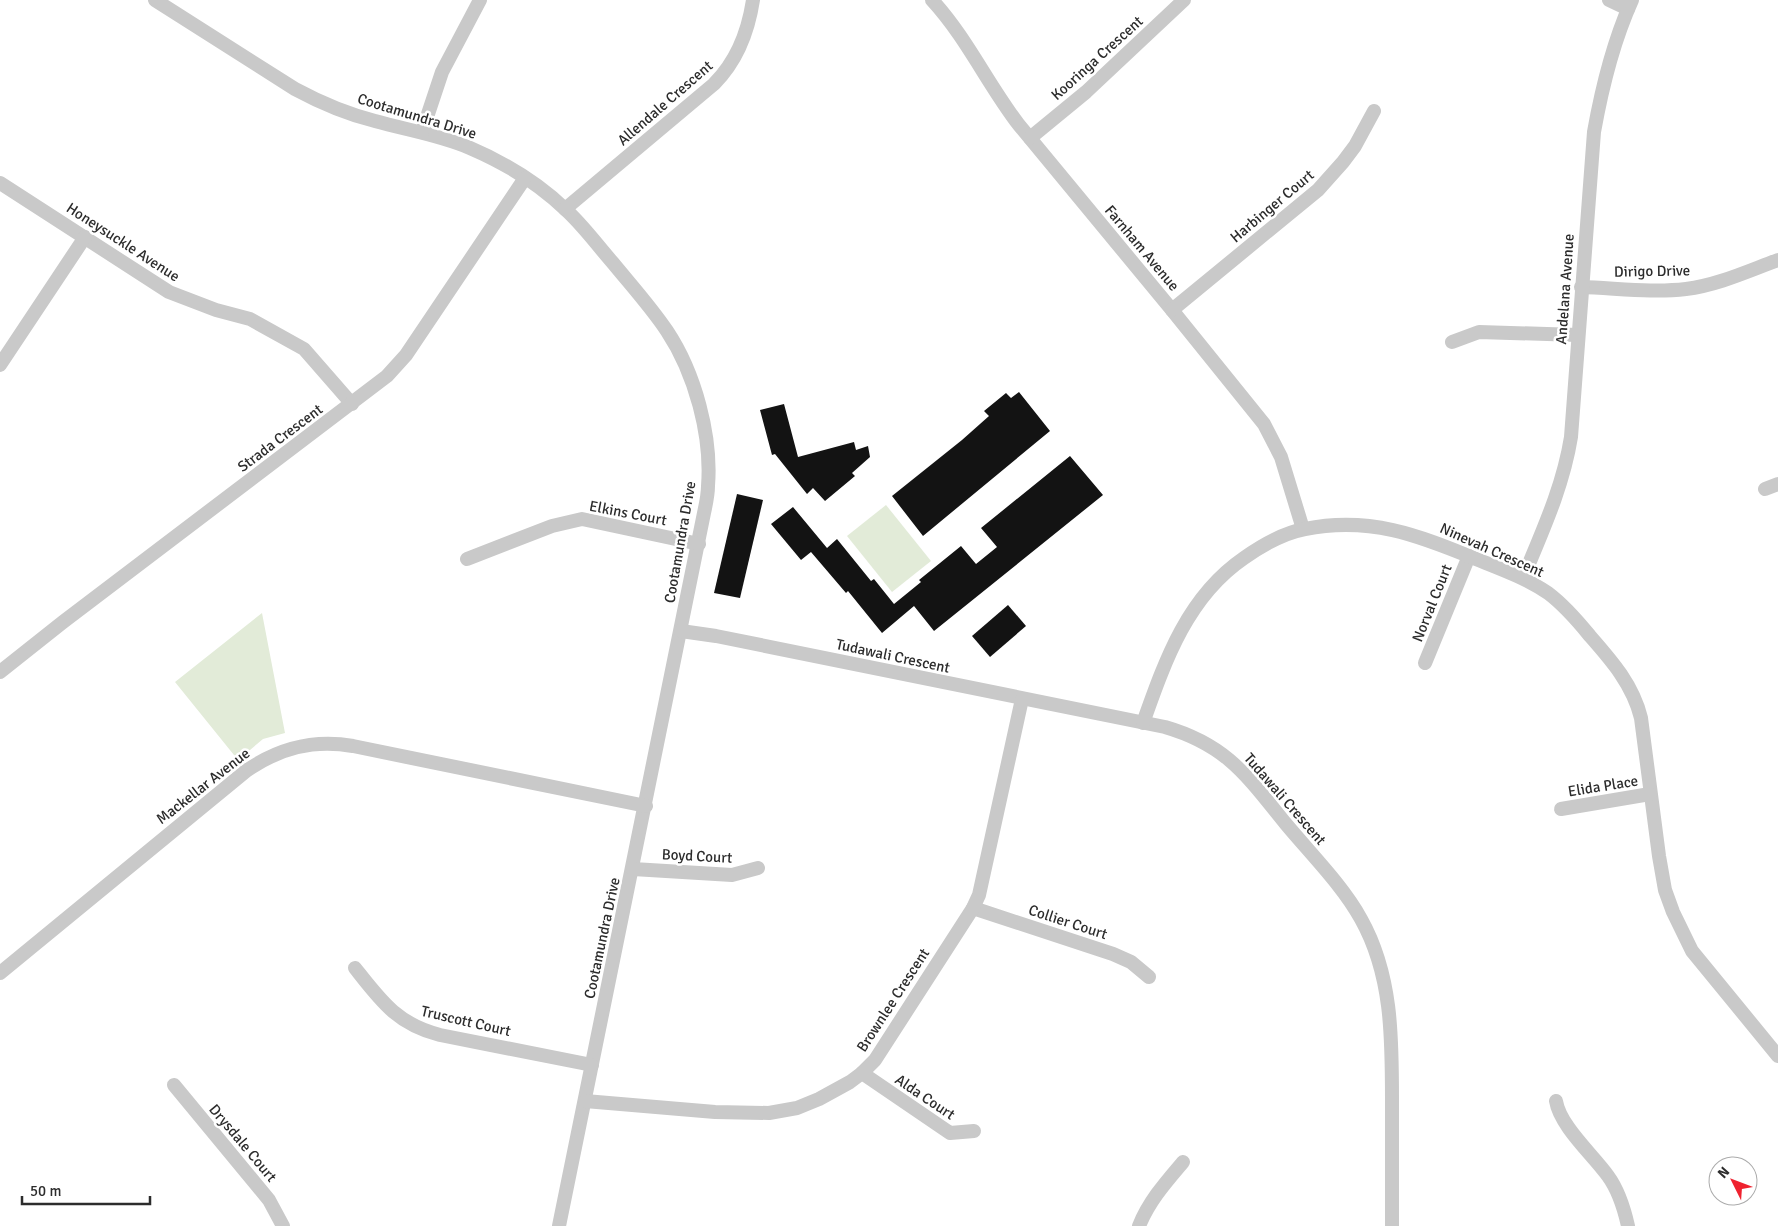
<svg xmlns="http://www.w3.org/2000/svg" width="1778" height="1226" font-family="Signika,sans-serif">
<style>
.green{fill:#e2ebd8}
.building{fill:#131313}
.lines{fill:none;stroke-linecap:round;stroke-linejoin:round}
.minor{stroke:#c9c9c9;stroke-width:14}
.labels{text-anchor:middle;stroke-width:5;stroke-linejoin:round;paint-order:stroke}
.street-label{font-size:15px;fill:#2c2c2c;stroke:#fff}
</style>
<rect width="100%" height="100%" fill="#fff"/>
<!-- green -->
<g class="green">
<path d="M886,505L931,561L892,592L847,536Z"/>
<path d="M262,613L285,733L263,739L238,760L175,682Z"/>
</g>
<!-- building -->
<g class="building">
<path d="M1019,392L1050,431L923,536L892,496L962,440L989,416L984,411L1006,393L1011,398Z"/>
<path d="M784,404L798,457L854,442L856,450L868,446L870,457L852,473L855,476L825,501L813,488L807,494L775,454L772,455L760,410Z"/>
<path d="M1070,456L1103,495L934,631L914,606L882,633L848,591L846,593L811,552L801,560L771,524L793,507L827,548L837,539L871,581L874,579L894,604L921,582L919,580L961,546L976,564L997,547L981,528Z"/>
<path d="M737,494L763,500L740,598L714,593Z"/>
<path d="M1008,605L1026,626L990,657L972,636Z"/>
</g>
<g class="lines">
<!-- minor -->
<g class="minor">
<path d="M155,0L295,89C321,103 347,114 375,121C407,130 440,135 470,148C505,163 538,183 565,209C583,225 597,245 613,263C631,285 651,307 667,331C695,373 712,436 708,486C708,495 706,504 704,513L559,1226"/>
<path d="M932,0C967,38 988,85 1019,125L1172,310L1264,424L1281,457L1303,529"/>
<path d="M1609,0L1628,9"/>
<path d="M422,132L442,72L480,0"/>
<path d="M1030,138L1086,92L1184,0"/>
<path d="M0,183L169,292L216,310L250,319L304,349L352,404"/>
<path d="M565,209L714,84C737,61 748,33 753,0"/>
<path d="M1581,287C1616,288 1652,293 1686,289C1718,285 1748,271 1778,260"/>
<path d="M1172,310L1318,190L1343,162L1355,146L1374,111"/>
<path d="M1452,342L1479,332L1578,335"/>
<path d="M0,365L85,237"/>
<path d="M1765,489L1778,484"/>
<path d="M467,559L552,526L582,519L699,544"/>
<path d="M1523,578C1542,532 1563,487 1571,437L1594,132C1602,87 1613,42 1632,0"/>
<path d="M681,631L716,636L1165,727C1227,745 1247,776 1286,824C1311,854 1343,886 1361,919C1393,976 1392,1041 1392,1105C1392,1145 1392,1186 1392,1226"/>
<path d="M1425,663L1469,556"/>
<path d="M0,672L63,622L387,376L406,355L525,178"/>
<path d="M1143,723C1165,661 1187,597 1244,558C1261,546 1283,533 1305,529C1369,516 1418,535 1476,559C1501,569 1526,578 1548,593C1564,605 1577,620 1590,636C1612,661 1633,685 1641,718L1659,856L1665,890L1673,912L1692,951L1778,1056"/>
<path d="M1561,809L1650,794"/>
<path d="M633,869L732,875L758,868"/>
<path d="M973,908L1113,954L1131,962L1149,977"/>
<path d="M355,968C381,1001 397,1024 440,1035L592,1065"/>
<path d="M0,973L246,771C279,748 313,739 353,746L646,806"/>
<path d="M862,1073L950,1133L974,1131"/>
<path d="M174,1085L269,1200L283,1226"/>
<path d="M585,1101L715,1112L769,1113L797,1108L819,1099L850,1082L862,1073L875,1060L973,908L979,895L1022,699"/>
<path d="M1556,1101C1560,1126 1593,1155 1608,1176C1619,1191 1624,1208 1628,1226"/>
<path d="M1139,1226C1149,1201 1166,1182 1183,1162"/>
</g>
</g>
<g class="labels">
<!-- street labels -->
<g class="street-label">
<text transform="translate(1097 58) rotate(-42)" y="5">Kooringa Crescent</text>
<text transform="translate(665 103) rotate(-41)" y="5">Allendale Crescent</text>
<text transform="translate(417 116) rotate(17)" y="5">Cootamundra Drive</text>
<text transform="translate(1272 206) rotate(-40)" y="5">Harbinger Court</text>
<text transform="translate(123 242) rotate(33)" y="5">Honeysuckle Avenue</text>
<text transform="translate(1142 248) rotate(50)" y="5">Farnham Avenue</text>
<text transform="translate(1652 271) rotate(-1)" y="5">Dirigo Drive</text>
<text transform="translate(1565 289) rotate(-86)" y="5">Andelana Avenue</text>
<text transform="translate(280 438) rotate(-37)" y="5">Strada Crescent</text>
<text transform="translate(628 513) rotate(11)" y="5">Elkins Court</text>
<text transform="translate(680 542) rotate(-80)" y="5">Cootamundra Drive</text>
<text transform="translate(1492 550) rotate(24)" y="5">Ninevah Crescent</text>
<text transform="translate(1432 603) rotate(-68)" y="5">Norval Court</text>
<text transform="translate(893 656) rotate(12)" y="5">Tudawali Crescent</text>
<text transform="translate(203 786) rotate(-38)" y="5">Mackellar Avenue</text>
<text transform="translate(1603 786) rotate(-9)" y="5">Elida Place</text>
<text transform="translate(1285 799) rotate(49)" y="5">Tudawali Crescent</text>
<text transform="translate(697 856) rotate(3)" y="5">Boyd Court</text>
<text transform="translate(1068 922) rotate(18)" y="5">Collier Court</text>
<text transform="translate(602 938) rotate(-78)" y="5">Cootamundra Drive</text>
<text transform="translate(893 1000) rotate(-57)" y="5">Brownlee Crescent</text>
<text transform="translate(466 1021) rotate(13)" y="5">Truscott Court</text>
<text transform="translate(925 1097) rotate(34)" y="5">Alda Court</text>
<text transform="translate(243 1143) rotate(50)" y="5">Drysdale Court</text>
</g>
</g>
<!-- north arrow -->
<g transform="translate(1733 1181) rotate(312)"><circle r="24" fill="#ffffff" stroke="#ababab"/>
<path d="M0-4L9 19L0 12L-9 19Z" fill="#ef222f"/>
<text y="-8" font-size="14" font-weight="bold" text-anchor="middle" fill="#2c2c2c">N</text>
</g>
<!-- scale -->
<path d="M22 1196v8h128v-8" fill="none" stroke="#2c2c2c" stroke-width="2.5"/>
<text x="30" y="1196" font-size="15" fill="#2c2c2c" stroke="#ffffff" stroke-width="4" paint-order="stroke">50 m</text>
</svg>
